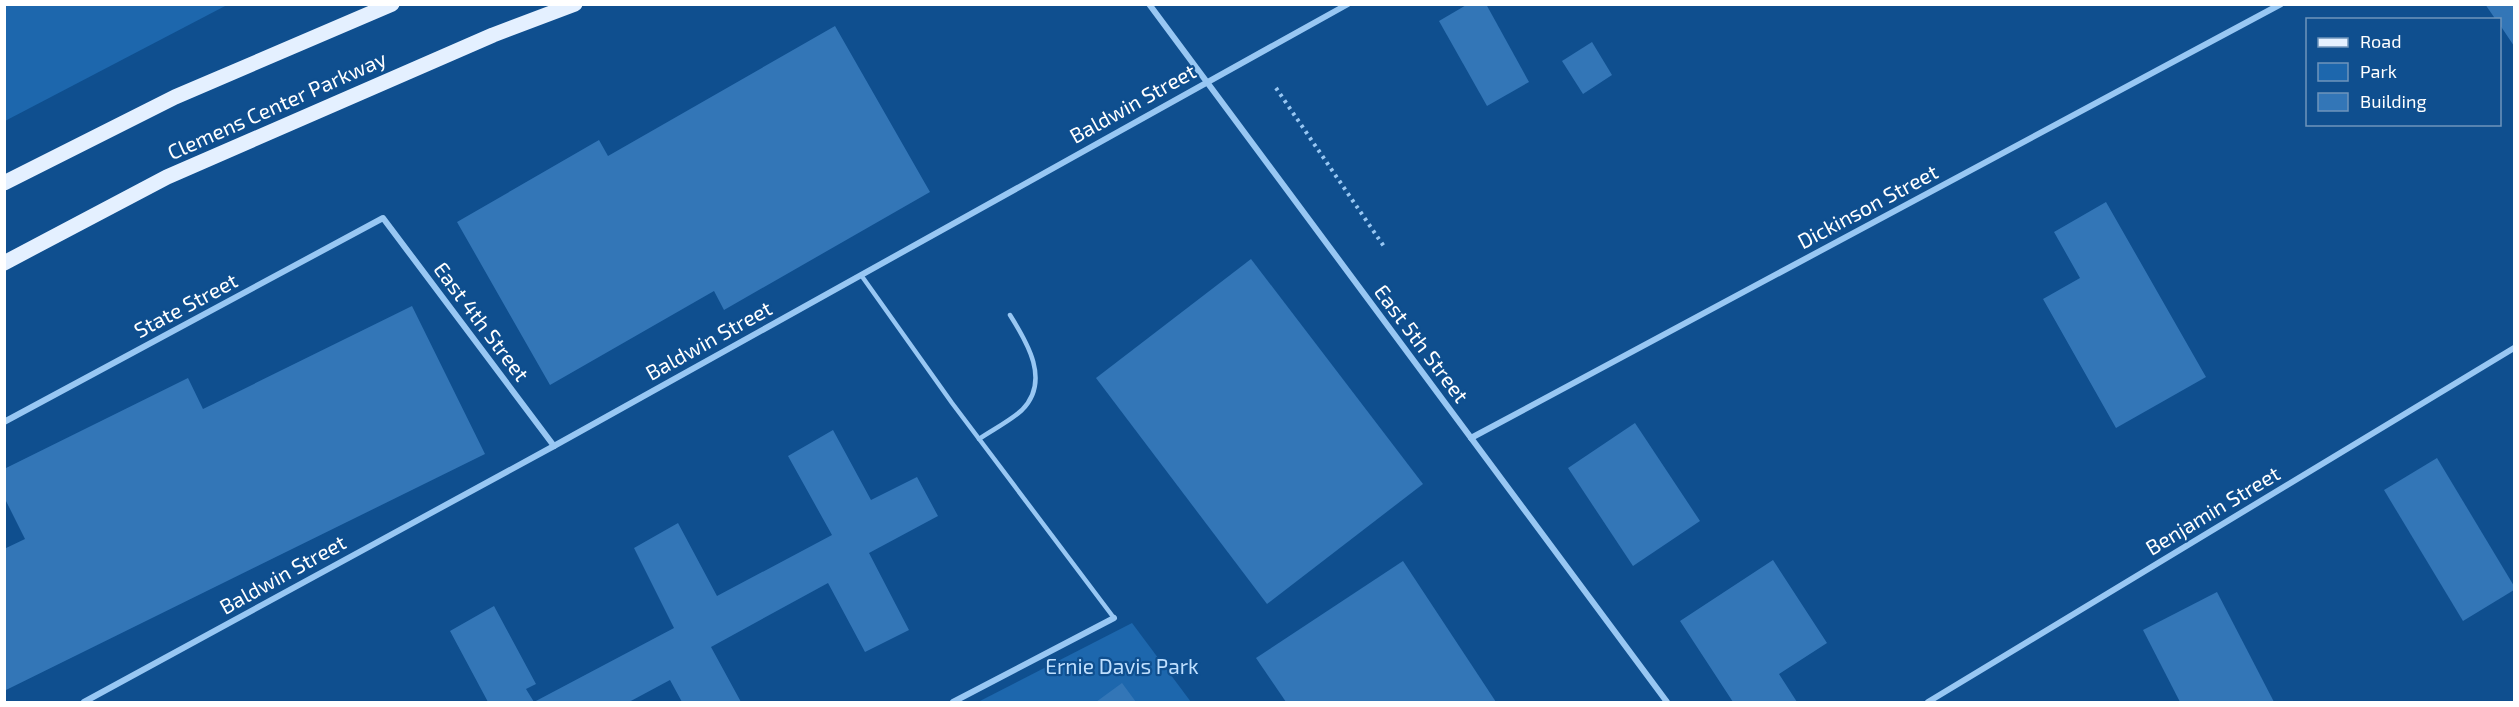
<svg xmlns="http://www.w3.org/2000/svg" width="2519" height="707" font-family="'Exo 2',sans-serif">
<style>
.green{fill:#1d67ad}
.building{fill:#3376b7}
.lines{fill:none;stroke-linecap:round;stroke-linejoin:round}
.path{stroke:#98c7f3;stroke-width:4;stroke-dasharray:3 4.5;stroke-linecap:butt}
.service{stroke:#98c7f3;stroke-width:4.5}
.minor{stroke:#98c7f3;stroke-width:6}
.primary{stroke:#e4f0ff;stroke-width:15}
.labels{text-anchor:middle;stroke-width:4.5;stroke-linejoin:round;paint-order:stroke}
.street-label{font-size:21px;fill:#fff;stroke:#0f4f8f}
.park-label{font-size:21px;fill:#bfdffe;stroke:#0f4f8f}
</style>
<rect width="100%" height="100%" fill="#0f4f8f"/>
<!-- green -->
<g class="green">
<path d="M5,4H227V5L5,121Z"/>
<path d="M1132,623L1191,702H978Z"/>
</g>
<!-- building -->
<g class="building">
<path d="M1468,4H1486L1529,82L1487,106L1439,21Z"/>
<path d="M2485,4H2514V46L2500,25V20H2496Z"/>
<path d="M835,26L930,192L724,310L714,291L550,385L457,222L599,140L608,156Z"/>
<path d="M1592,42L1612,75L1583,94L1562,61Z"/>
<path d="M2106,202L2206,377L2116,428L2043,299L2080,278L2054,232Z"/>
<path d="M1251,259L1423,484L1267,604L1096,378Z"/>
<path d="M412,306L485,454L4,691V549L25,539L4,497V469L188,378L203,409Z"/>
<path d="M1635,423L1700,521L1633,566L1568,468Z"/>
<path d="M833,430L871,500L917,477L938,516L869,553L909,630L865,652L828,583L711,647L741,702H682L670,680L629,702H488L450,631L494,606L536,684L526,689L534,702L674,628L634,548L678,523L717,596L832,535L788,456Z"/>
<path d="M2437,458L2514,586V590L2463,621L2384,490Z"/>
<path d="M1773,560L1827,643L1779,674L1797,702H1733L1680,621Z"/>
<path d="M1403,561L1496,702H1286L1256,658Z"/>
<path d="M2217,592L2274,702H2180L2143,630Z"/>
<path d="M1122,683L1136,702H1096Z"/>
</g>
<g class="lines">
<!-- path -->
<path class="path" d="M1276,88L1385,248"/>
<!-- service -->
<g class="service">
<path d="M861,275L952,403L1114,618"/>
<path d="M979,439C992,430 1010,421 1022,410C1051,381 1027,342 1010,315"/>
</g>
<!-- minor -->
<g class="minor">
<path d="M1149,4L1667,702"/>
<path d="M4,422L383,218L554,446"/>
<path d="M1471,438L2281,4"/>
<path d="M84,702L554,446L1348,4"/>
<path d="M953,702L1114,618"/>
<path d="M1928,702L2514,348"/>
</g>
<!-- primary -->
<g class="primary">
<path d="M4,183L175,97L392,4"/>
<path d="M4,263L167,177L493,35L575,4"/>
</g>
</g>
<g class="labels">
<!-- street labels -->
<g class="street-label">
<text transform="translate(1133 104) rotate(-29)" y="7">Baldwin Street</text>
<text transform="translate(277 106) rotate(-24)" y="7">Clemens Center Parkway</text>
<text transform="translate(1868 207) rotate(-28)" y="7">Dickinson Street</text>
<text transform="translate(186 306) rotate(-28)" y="7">State Street</text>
<text transform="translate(481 322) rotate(53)" y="7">East 4th Street</text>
<text transform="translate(709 341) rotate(-29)" y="7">Baldwin Street</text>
<text transform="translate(1421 344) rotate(53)" y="7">East 5th Street</text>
<text transform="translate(2213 511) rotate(-31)" y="7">Benjamin Street</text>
<text transform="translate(283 575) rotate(-29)" y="7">Baldwin Street</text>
</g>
<!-- park labels -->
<g class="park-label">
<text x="1122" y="674">Ernie Davis Park</text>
</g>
</g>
<!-- border -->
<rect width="2519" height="707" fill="none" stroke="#ffffff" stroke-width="12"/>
<!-- legend -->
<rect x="2306" y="18" width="195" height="108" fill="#0f4f8f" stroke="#6f95bc" stroke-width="1.5"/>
<rect x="2318" y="38" width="30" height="9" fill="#e4f0ff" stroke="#6f95bc" stroke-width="1.5"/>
<text x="2360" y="48" font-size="18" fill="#ffffff">Road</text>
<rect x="2318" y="63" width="30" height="18" fill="#1d67ad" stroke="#6f95bc" stroke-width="1.5"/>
<text x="2360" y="78" font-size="18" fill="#ffffff">Park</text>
<rect x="2318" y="93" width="30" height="18" fill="#3376b7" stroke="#6f95bc" stroke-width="1.5"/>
<text x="2360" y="108" font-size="18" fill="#ffffff">Building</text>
</svg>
